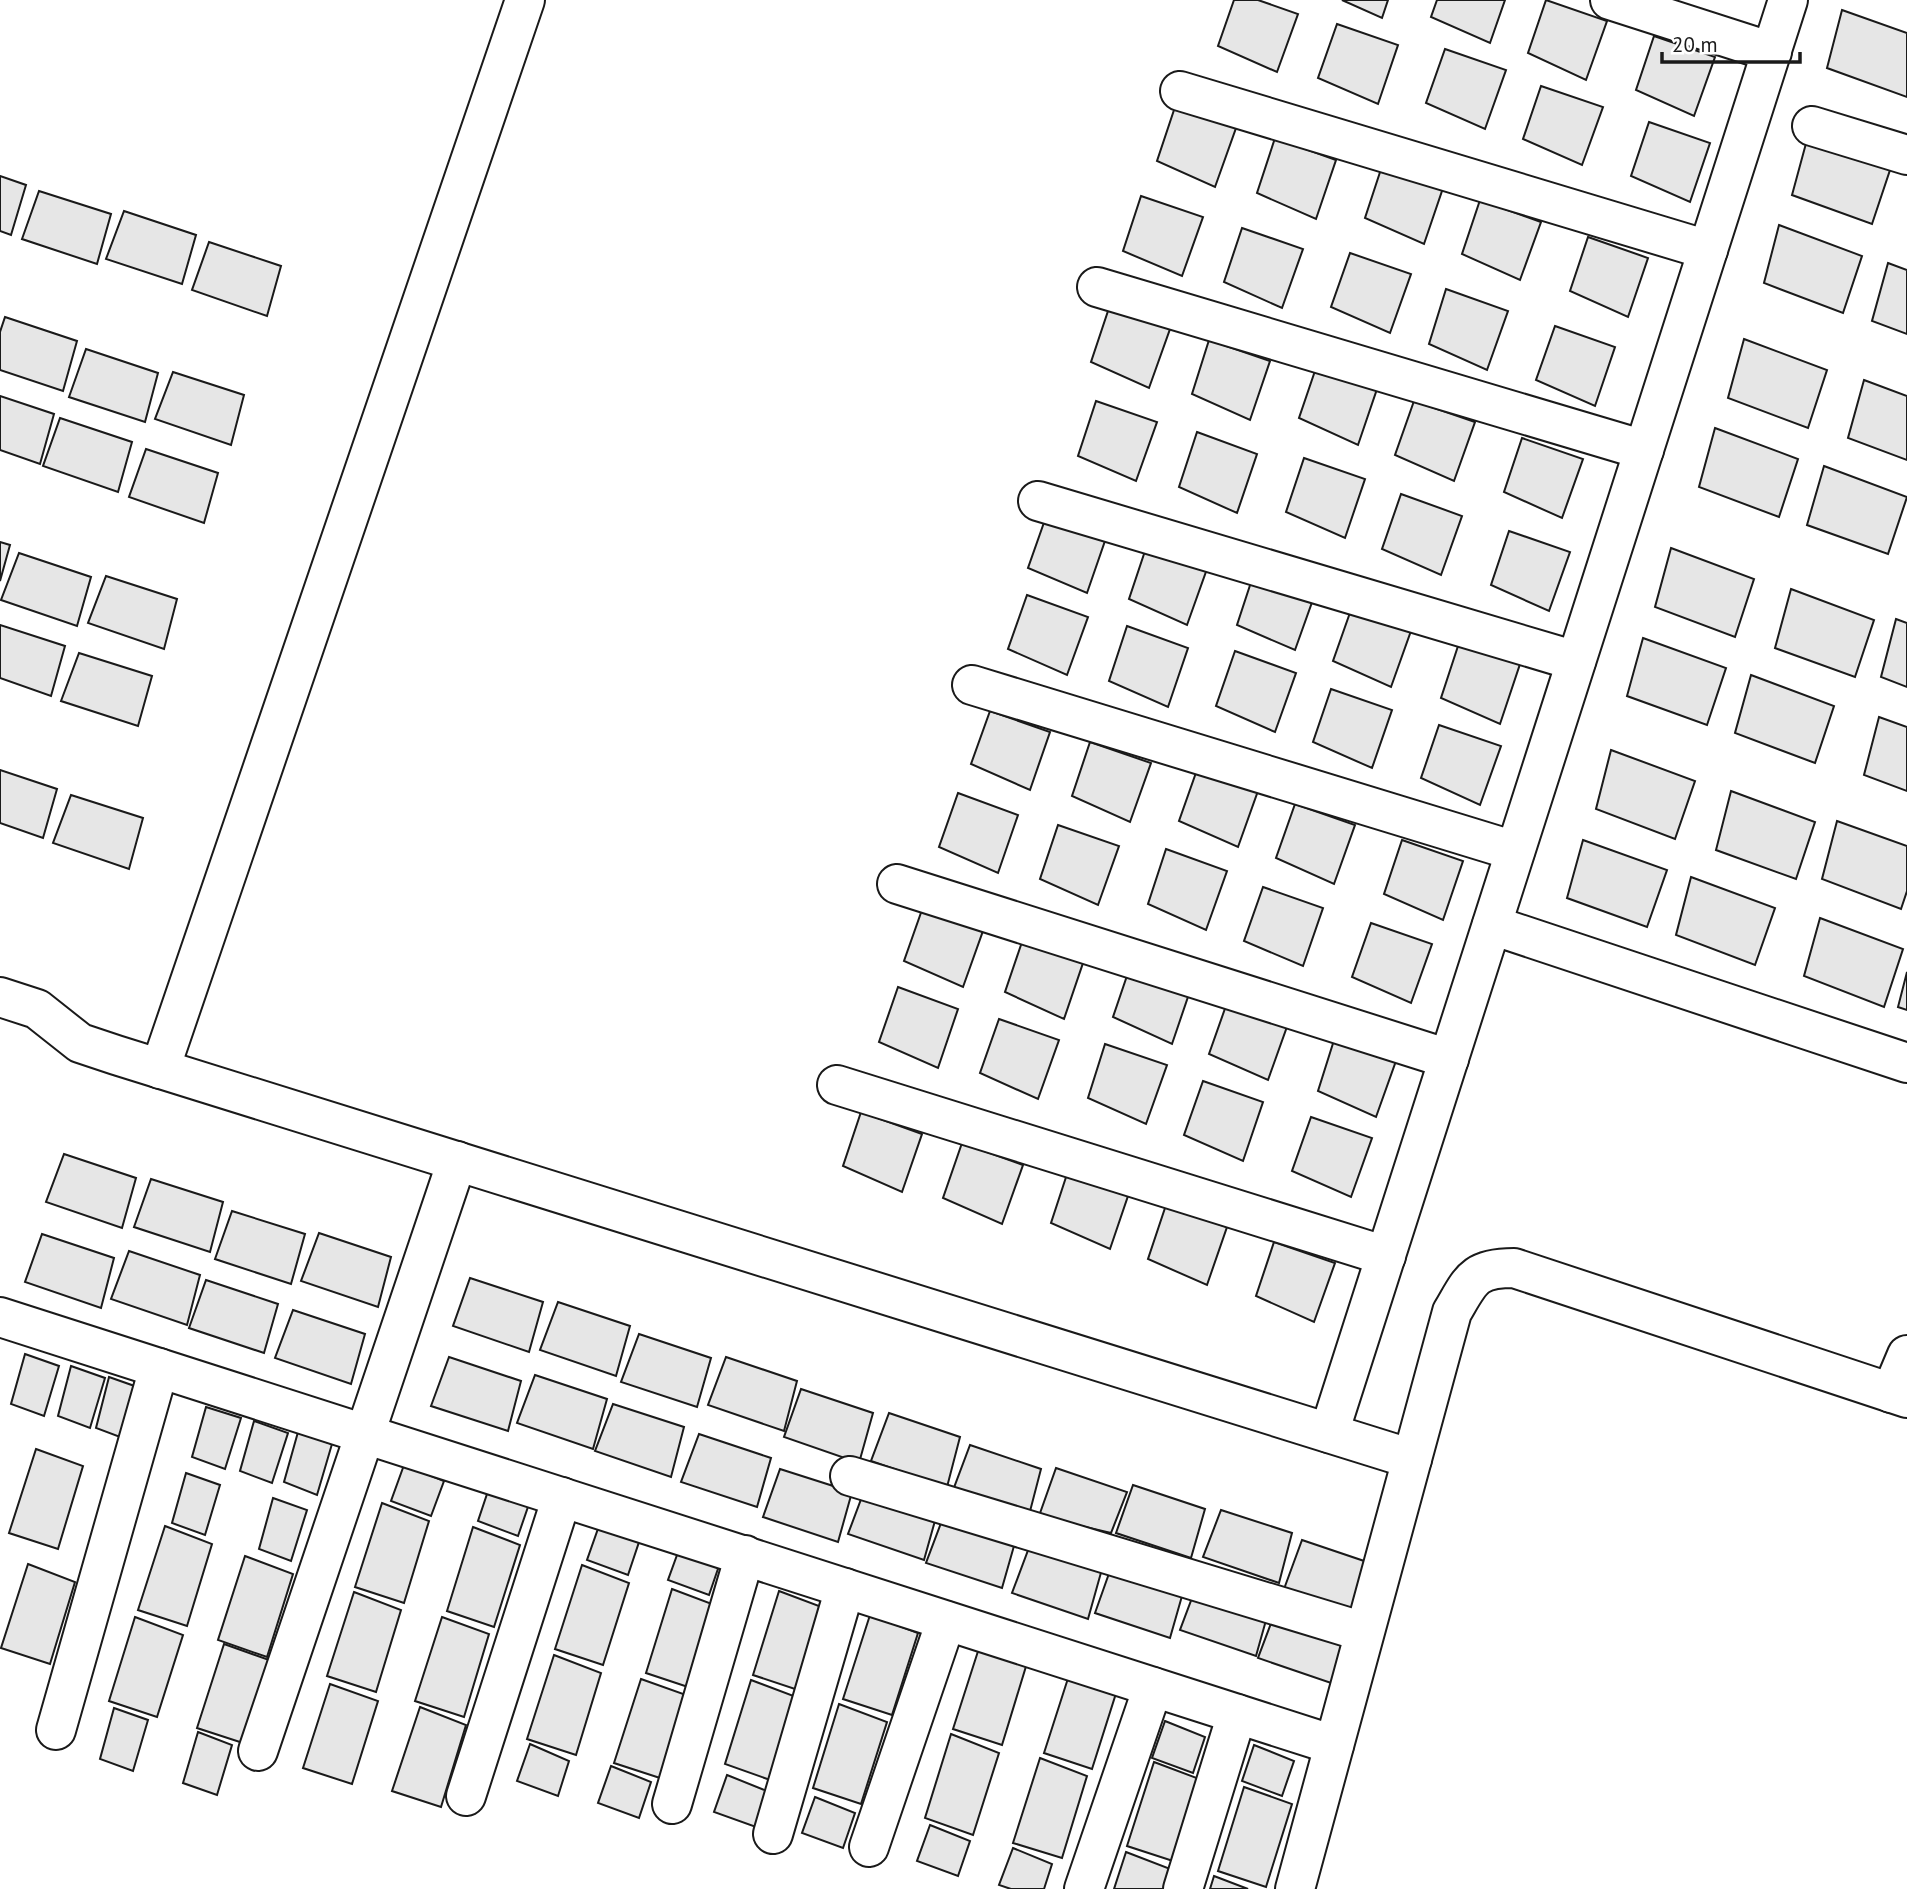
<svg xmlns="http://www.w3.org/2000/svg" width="1907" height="1889" font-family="'PT Sans',sans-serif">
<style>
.building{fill:#e6e6e6;stroke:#1a1a1a;stroke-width:2}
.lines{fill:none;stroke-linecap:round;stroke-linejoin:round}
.street-casing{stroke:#1a1a1a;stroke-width:42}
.street{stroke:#fff;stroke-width:38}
</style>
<rect width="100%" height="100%" fill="#fff"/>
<!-- building -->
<g class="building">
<path d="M1234,0H1258L1298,14L1277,72L1218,46Z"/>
<path d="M1342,0H1388L1382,18Z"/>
<path d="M1437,0H1505L1490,43L1431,17Z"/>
<path d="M1546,0L1607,21L1586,80L1528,53Z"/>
<path d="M1842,10L1907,33V97L1827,68Z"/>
<path d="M1337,24L1398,45L1378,104L1318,78Z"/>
<path d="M1654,36L1715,57L1694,116L1636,90Z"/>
<path d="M1445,49L1506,70L1485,129L1426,103Z"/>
<path d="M1541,86L1603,107L1582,165L1523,139Z"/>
<path d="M1175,107L1236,128L1215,187L1157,161Z"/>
<path d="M1649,122L1710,143L1690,202L1631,176Z"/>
<path d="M1808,136L1891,167L1872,224L1792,195Z"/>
<path d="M1275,138L1336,160L1316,219L1257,193Z"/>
<path d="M1383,163L1444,185L1424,244L1365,218Z"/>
<path d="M0,176L26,185L11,235L0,231Z"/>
<path d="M39,191L111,214L97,264L22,239Z"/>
<path d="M1141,196L1203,217L1182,276L1123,251Z"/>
<path d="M1480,200L1541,222L1520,280L1462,254Z"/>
<path d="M124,211L196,235L182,284L106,259Z"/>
<path d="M1779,225L1862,256L1843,313L1764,283Z"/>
<path d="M1242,228L1303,249L1282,308L1224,282Z"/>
<path d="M1588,237L1648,258L1628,317L1570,291Z"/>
<path d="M209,242L281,266L267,316L192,290Z"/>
<path d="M1350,253L1411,274L1390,333L1331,307Z"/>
<path d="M1888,263L1907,270V334L1872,321Z"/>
<path d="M1446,289L1508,311L1487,370L1429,344Z"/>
<path d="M1109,308L1170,329L1149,388L1091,362Z"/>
<path d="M5,317L77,341L63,391L0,370V332Z"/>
<path d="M1555,326L1615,347L1595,406L1536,380Z"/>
<path d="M1744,339L1827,370L1808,428L1728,398Z"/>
<path d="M1209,340L1270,361L1250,420L1192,394Z"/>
<path d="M86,349L158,373L145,422L69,397Z"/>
<path d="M1317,365L1378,386L1358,445L1299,418Z"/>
<path d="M173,372L244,395L231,445L155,419Z"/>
<path d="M1864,380L1907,396V460L1848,438Z"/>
<path d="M0,396L54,414L40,464L0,450Z"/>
<path d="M1096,401L1157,422L1136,481L1078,456Z"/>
<path d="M1414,401L1475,422L1454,481L1395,455Z"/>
<path d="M60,418L132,442L118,492L43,466Z"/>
<path d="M1715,428L1798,459L1779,517L1699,487Z"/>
<path d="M1197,432L1257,454L1237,513L1179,487Z"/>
<path d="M1522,438L1583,459L1562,518L1504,492Z"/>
<path d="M146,449L218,473L204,523L129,497Z"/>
<path d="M1304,458L1365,479L1345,538L1286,512Z"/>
<path d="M1824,466L1907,497L1888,554L1807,525Z"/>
<path d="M1401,494L1462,516L1441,575L1382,549Z"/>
<path d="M1047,514L1107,535L1087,593L1028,568Z"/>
<path d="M1509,531L1570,552L1549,611L1491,585Z"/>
<path d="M0,542L10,545L0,581Z"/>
<path d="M1147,545L1208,566L1187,625L1129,599Z"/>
<path d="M1671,548L1754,579L1735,637L1655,607Z"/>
<path d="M19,553L91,577L77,626L1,600Z"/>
<path d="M1255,570L1316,591L1295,650L1237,625Z"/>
<path d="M106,576L177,599L164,649L88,623Z"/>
<path d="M1791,589L1874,620L1855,677L1775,648Z"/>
<path d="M1027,595L1088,617L1067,675L1008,649Z"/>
<path d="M1352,607L1412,628L1391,687L1333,661Z"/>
<path d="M1896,619L1907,623V687L1881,677Z"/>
<path d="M0,625L65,646L51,696L0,678Z"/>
<path d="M1127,626L1188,648L1168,707L1109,681Z"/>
<path d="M1643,638L1726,668L1707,725L1627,696Z"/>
<path d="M1459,643L1520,664L1500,724L1441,698Z"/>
<path d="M1235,651L1296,673L1275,732L1216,706Z"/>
<path d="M79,653L152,676L138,726L61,701Z"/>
<path d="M1751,675L1834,706L1815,763L1735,733Z"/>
<path d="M1331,689L1392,710L1372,768L1313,742Z"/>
<path d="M990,711L1050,732L1030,790L971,764Z"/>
<path d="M1879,717L1907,727V791L1864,775Z"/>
<path d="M1439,725L1501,746L1480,805L1421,778Z"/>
<path d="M1090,742L1151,763L1130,822L1072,796Z"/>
<path d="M1611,750L1695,781L1675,839L1596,809Z"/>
<path d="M1198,767L1259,788L1238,847L1179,821Z"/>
<path d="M0,770L57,789L43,838L0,823Z"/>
<path d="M1731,791L1815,822L1796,879L1716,850Z"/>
<path d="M958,793L1018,815L998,873L939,847Z"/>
<path d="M71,795L143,818L129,869L53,843Z"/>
<path d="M1295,804L1355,825L1334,884L1276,858Z"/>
<path d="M1837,821L1907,846V891L1901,909L1822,879Z"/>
<path d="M1058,825L1119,846L1098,905L1040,879Z"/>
<path d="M1402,840L1463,861L1443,920L1384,894Z"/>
<path d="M1583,840L1667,870L1647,927L1567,898Z"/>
<path d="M1166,849L1227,871L1206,930L1148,904Z"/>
<path d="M1691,877L1775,908L1755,965L1676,935Z"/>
<path d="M1263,887L1323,908L1303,966L1244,941Z"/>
<path d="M923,907L984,928L963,987L904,961Z"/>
<path d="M1820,918L1903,949L1884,1007L1804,976Z"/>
<path d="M1371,923L1432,944L1411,1003L1352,977Z"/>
<path d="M1023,939L1084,960L1064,1019L1005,992Z"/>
<path d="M1131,964L1192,985L1172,1044L1113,1017Z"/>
<path d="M1907,972V1010L1898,1007Z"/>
<path d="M898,987L958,1009L938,1068L879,1042Z"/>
<path d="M1228,1000L1289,1021L1268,1080L1209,1054Z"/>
<path d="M999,1019L1059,1040L1038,1099L980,1073Z"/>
<path d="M1335,1037L1397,1058L1376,1117L1318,1091Z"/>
<path d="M1105,1044L1167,1065L1146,1124L1088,1098Z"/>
<path d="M1203,1081L1263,1102L1243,1161L1184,1135Z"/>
<path d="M861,1112L922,1134L902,1192L843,1166Z"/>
<path d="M1311,1117L1372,1138L1351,1197L1292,1171Z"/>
<path d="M962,1143L1023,1165L1002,1224L943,1198Z"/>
<path d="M64,1154L136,1178L122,1228L46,1202Z"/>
<path d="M1069,1168L1130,1190L1110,1249L1051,1223Z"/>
<path d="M151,1179L223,1202L210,1252L134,1227Z"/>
<path d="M1166,1205L1227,1227L1207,1285L1148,1259Z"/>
<path d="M232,1211L305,1234L291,1284L215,1259Z"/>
<path d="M319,1233L391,1257L378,1307L301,1281Z"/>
<path d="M42,1234L114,1258L101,1308L25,1282Z"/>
<path d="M1274,1242L1335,1263L1314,1322L1256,1296Z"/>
<path d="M129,1251L200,1275L187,1325L111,1299Z"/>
<path d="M470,1278L543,1302L529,1352L453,1326Z"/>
<path d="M206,1280L278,1304L264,1353L189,1328Z"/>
<path d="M558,1302L630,1326L616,1376L540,1350Z"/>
<path d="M293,1310L365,1334L351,1384L275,1358Z"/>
<path d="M639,1334L711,1358L697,1407L621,1382Z"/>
<path d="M25,1354L59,1366L44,1416L11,1404Z"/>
<path d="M449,1357L521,1381L508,1431L431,1406Z"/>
<path d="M726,1357L797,1381L784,1431L708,1405Z"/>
<path d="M71,1366L105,1378L90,1428L58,1416Z"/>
<path d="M535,1375L607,1399L593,1449L517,1423Z"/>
<path d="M109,1377L143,1389L128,1440L96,1428Z"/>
<path d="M801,1389L873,1413L859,1463L784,1437Z"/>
<path d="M613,1404L684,1427L671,1477L595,1451Z"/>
<path d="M206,1407L241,1418L225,1469L192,1457Z"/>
<path d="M889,1413L960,1437L947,1487L871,1461Z"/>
<path d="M254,1421L288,1433L272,1483L240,1471Z"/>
<path d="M298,1432L332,1444L317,1495L284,1482Z"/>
<path d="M699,1434L771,1458L757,1507L681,1482Z"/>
<path d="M970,1445L1041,1469L1028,1519L952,1493Z"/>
<path d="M36,1449L83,1466L58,1549L9,1533Z"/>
<path d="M404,1465L444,1481L431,1516L391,1501Z"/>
<path d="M1056,1468L1127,1492L1111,1533L1039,1516Z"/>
<path d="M780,1469L852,1492L838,1542L763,1517Z"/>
<path d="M186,1473L220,1485L205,1535L172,1523Z"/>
<path d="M490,1485L530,1501L518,1536L478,1521Z"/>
<path d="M1133,1485L1205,1509L1191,1558L1116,1533Z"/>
<path d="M866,1486L938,1510L924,1560L848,1534Z"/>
<path d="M273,1498L307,1510L291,1561L259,1549Z"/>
<path d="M382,1503L429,1521L404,1603L355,1587Z"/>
<path d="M1221,1510L1292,1533L1279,1583L1203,1557Z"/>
<path d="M944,1515L1016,1539L1002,1588L926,1563Z"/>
<path d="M600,1523L640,1539L628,1575L587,1560Z"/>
<path d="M165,1526L212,1544L187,1626L138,1610Z"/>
<path d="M473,1527L520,1545L494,1627L447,1611Z"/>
<path d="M1302,1540L1373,1564L1360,1614L1284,1589Z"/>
<path d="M681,1544L721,1560L709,1595L668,1580Z"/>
<path d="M1030,1545L1102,1569L1088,1619L1012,1593Z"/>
<path d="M245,1556L293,1574L267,1657L218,1640Z"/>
<path d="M28,1564L75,1582L50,1664L1,1648Z"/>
<path d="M582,1565L629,1583L603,1665L555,1649Z"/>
<path d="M1112,1565L1184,1589L1170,1638L1095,1613Z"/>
<path d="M1198,1582L1270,1606L1256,1656L1180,1630Z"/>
<path d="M672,1589L720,1607L694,1689L646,1673Z"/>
<path d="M779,1591L827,1609L801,1691L753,1675Z"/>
<path d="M354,1592L401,1610L376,1692L327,1676Z"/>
<path d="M1276,1610L1348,1634L1334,1684L1258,1658Z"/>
<path d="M870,1615L918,1633L892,1715L843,1699Z"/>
<path d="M135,1617L183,1635L157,1717L109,1701Z"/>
<path d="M442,1617L489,1634L464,1717L415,1701Z"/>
<path d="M224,1644L272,1661L246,1744L197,1728Z"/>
<path d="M980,1645L1027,1663L1002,1745L953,1729Z"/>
<path d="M554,1655L601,1673L576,1755L527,1739Z"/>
<path d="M1071,1669L1118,1687L1092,1769L1044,1753Z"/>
<path d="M641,1679L689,1696L663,1779L614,1763Z"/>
<path d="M751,1680L799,1698L773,1781L725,1764Z"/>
<path d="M330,1684L378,1701L352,1784L303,1768Z"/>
<path d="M839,1704L887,1722L861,1804L813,1788Z"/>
<path d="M420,1707L466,1725L441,1807L392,1791Z"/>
<path d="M114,1708L148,1720L133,1771L100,1759Z"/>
<path d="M1165,1721L1205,1737L1193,1773L1152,1758Z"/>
<path d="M198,1732L232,1745L217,1795L183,1783Z"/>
<path d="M951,1734L999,1753L973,1835L925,1818Z"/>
<path d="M530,1744L569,1761L558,1796L517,1781Z"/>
<path d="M1254,1745L1294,1761L1282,1796L1242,1781Z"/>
<path d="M1040,1758L1087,1776L1062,1858L1013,1843Z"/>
<path d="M1154,1762L1202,1780L1176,1862L1127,1846Z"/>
<path d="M611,1766L651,1782L639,1818L598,1803Z"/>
<path d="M727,1775L767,1791L756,1827L714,1812Z"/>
<path d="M1244,1787L1292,1804L1266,1887L1218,1871Z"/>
<path d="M815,1797L855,1813L843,1848L802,1833Z"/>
<path d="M930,1825L970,1841L958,1876L917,1861Z"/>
<path d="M1013,1848L1052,1864L1044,1889H1011L999,1885Z"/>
<path d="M1126,1852L1173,1870L1167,1889H1114Z"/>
<path d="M1214,1876L1248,1889H1210Z"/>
</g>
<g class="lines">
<defs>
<g id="street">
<path d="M1610,0L1772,52"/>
<path d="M1180,91L1708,250"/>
<path d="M1812,126L1907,155"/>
<path d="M1097,287L1644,450"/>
<path d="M1038,501L1576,661"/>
<path d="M972,685L1515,851"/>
<path d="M897,884L1449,1059"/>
<path d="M1492,925L1907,1063"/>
<path d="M0,997L37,1009L80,1043L116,1055L1412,1459"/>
<path d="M160,1069L525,0"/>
<path d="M837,1085L1386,1256"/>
<path d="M0,1317L1334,1745"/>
<path d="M1891,1393L1907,1355"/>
<path d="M1329,1433L1788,0"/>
<path d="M850,1476L1364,1632"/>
<path d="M56,1730L159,1368"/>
<path d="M258,1751L457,1161"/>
<path d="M466,1796L562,1497"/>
<path d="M672,1804L745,1555"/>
<path d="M773,1834L845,1588"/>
<path d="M869,1847L946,1621"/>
<path d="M1084,1889L1153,1687"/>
<path d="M1183,1889L1237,1714"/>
<path d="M1295,1889L1452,1312C1471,1280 1473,1268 1514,1268L1907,1398"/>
</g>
</defs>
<!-- street casing -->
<use href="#street" class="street-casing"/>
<!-- street -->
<use href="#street" class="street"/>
</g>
<!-- scale -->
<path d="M1662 52v10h138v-10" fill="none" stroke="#1a1a1a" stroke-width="3.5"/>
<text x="1672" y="52" font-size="21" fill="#1a1a1a" stroke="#ffffff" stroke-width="5" paint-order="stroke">20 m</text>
</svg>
